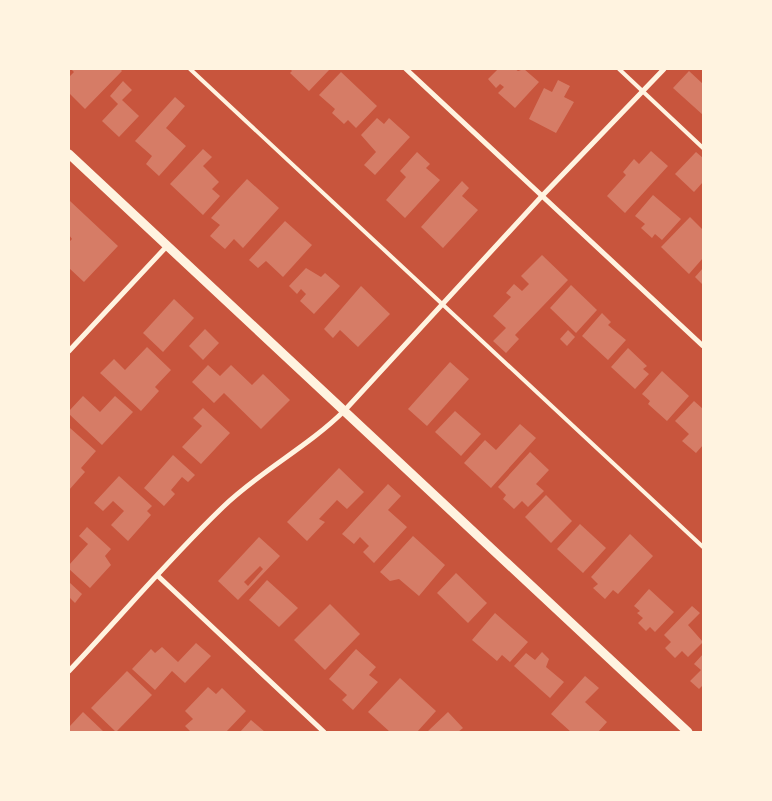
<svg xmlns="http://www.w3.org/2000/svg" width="772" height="801" font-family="Spectral,serif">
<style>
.building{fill:#d67c66;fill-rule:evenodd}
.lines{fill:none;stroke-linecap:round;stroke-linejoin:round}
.service{stroke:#fff3e0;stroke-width:4}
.minor{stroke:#fff3e0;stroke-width:5}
.tertiary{stroke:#fff3e0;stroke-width:9}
</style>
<rect width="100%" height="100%" fill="#c8553d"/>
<!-- building -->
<g class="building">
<path d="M71,69H120L122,71L85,109L69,93V77L74,72Z"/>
<path d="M290,69H330L309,91L290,73L292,71Z"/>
<path d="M498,69H515L518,71L524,69L539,82L515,108L498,93L504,87L500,84L496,88L488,79Z"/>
<path d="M689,71L703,84V115L673,88Z"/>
<path d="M341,72L377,106L356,128L348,120L344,124L332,113L335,109L319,95Z"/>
<path d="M558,80L570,86L564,97L574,102L556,133L529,119L544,88L552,92Z"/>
<path d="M123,81L132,90L122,100L139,116L119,137L102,121L118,104L110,96Z"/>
<path d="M175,97L185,106L166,128L186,146L159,176L146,164L152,156L135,141Z"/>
<path d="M377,118L384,124L389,118L410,137L375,175L364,165L376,152L361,135Z"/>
<path d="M203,149L212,157L203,166L219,182L212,189L220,196L203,215L170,184Z"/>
<path d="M651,151L668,166L625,213L607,196L626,175L623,172L634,159L639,164Z"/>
<path d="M417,152L430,164L426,168L440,180L405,218L386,200L406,177L400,171Z"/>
<path d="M696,152L703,158V182L694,192L675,174Z"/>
<path d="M247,179L279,208L243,248L234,239L225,249L210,236L220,225L211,218Z"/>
<path d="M462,181L469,188L462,196L478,210L443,248L421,227Z"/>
<path d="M653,195L681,219L662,240L655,234L652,238L641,228L645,224L635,216Z"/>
<path d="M70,201L118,246L84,282L69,268V242L72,239L69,235Z"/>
<path d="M690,217L703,230V258L689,274L661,247Z"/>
<path d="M285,221L312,245L283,277L266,261L258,268L249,260Z"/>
<path d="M542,255L568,280L515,335L519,339L506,353L493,341L506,328L493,316L511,297L506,293L514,284L522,291L529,284L521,276Z"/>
<path d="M306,268L321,277L325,273L340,286L314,314L300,301L306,294L301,289L297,294L289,286Z"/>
<path d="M703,268V285L695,277Z"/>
<path d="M571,285L597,310L576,333L550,308Z"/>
<path d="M361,286L390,314L358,347L340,330L333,338L324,329Z"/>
<path d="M174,299L194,318L163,352L143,333Z"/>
<path d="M602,313L611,322L608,325L626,340L608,360L582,336Z"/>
<path d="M205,329L219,343L203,360L189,346Z"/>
<path d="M568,330L575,337L567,346L560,339Z"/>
<path d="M147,347L171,370L155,387L159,391L141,411L100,373L114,359L125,370Z"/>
<path d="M628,348L647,366L643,369L649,374L635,389L611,367Z"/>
<path d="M450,362L469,379L427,426L408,409Z"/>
<path d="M208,365L220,376L231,365L252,385L263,374L290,400L261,429L224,393L214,403L192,382Z"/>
<path d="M662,371L689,396L667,421L648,404L650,401L642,394Z"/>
<path d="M83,396L100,412L115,396L133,412L102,445L69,414V411Z"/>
<path d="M694,401L703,409V445L696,453L682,441L689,434L675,421Z"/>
<path d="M203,408L230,433L201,464L182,447L202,426L193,418Z"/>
<path d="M455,411L481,434L461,456L435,432Z"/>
<path d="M520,424L536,438L491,488L464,463L485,440L496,450Z"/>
<path d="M70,428L96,451L81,468L85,472L69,490Z"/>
<path d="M530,452L549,470L536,484L544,491L528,507L522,501L514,509L503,499L506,495L498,487Z"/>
<path d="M173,455L195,475L188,482L182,477L171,490L175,494L164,506L144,488Z"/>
<path d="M339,468L364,492L347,509L337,500L319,519L325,522L307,541L287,522Z"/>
<path d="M119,476L152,506L147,511L151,515L128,541L111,525L124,511L113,501L103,511L94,503Z"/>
<path d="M388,484L401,496L388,510L407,527L374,563L363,552L369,546L360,537L354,544L342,534Z"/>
<path d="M546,495L572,521L551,543L525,517Z"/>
<path d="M580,524L606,548L583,573L557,549Z"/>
<path d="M87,527L111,549L105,556L111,565L90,588L69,569V565L88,544L79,536Z"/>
<path d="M630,534L653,556L618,594L613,590L605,599L593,588L598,584L591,577Z"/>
<path d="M413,536L445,565L419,596L399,579L390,581L380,572Z"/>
<path d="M259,537L280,556L238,600L218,581ZM260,566L263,569L248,586L244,582Z"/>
<path d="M456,573L487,603L468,623L437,593Z"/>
<path d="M267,580L298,608L279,627L249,600Z"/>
<path d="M69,582L82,594L75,603L69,597Z"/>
<path d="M649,589L674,612L655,632L650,627L646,631L638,623L643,618L637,613L640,611L634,606Z"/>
<path d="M330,604L360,634L325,670L294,640Z"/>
<path d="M692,606L700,613L688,625L703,642L688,657L682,651L675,658L665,648L671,642L664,635Z"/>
<path d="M495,613L528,642L510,662L502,655L497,661L472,640Z"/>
<path d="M196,643L211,656L185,683L172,671L155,690L132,669L151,649L155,653L162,647L178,662Z"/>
<path d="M356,649L376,667L369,675L378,682L353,710L342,700L347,695L329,679Z"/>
<path d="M542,652L549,659L546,667L564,682L550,698L514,666L526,653L535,660Z"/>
<path d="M703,654V685L699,689L690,681L701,670L694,664Z"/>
<path d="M127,671L152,695L116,732L91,708Z"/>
<path d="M585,676L599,688L585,702L607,722L598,732H571L551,714Z"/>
<path d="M400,678L436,711L417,732H390L368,712Z"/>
<path d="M208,687L216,694L222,688L246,711L226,732H191L185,726L193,719L185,711Z"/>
<path d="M83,712L104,732H71L69,730V727Z"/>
<path d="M448,712L463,728L458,732H427Z"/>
<path d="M251,720L265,732H240Z"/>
</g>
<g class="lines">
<!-- service -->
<g class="service">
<path d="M190,69L703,547"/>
<path d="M619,69L703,148"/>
</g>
<!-- minor -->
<g class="minor">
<path d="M406,69L703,346"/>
<path d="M69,351L167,246"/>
<path d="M158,576L324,732"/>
<path d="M69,671C120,617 169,559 223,507C260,471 308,447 345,410L542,196L664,69"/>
</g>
<!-- tertiary -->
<path class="tertiary" d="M69,154L688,732"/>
</g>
<!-- border -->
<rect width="772" height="801" fill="none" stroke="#fff3e0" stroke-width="140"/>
</svg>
